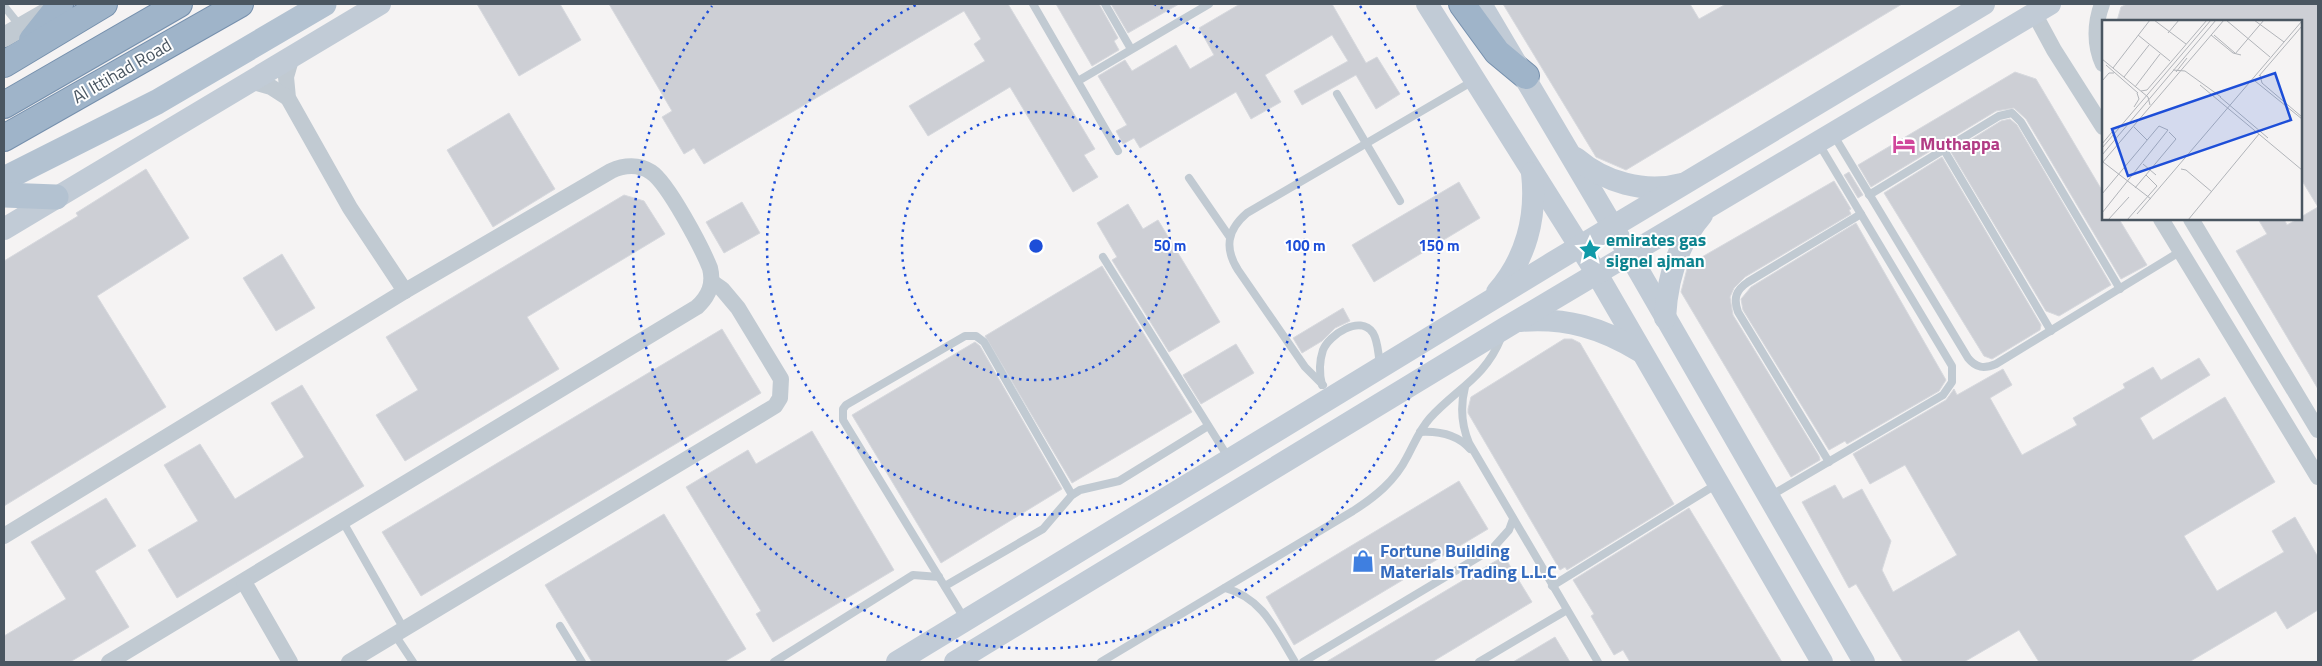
<svg xmlns="http://www.w3.org/2000/svg" width="2322" height="666" font-family="'Titillium Web',sans-serif">
<style>
.building{fill:#cdcfd5;stroke:#d7d9de}
.lines{fill:none;stroke-linecap:round;stroke-linejoin:round}
.trunk-casing{stroke:#7690ad;stroke-width:28}
.service{stroke:#c1cad2;stroke-width:8}
.minor{stroke:#c1cad2;stroke-width:16}
.tertiary{stroke:#c1cad2;stroke-width:20}
.secondary{stroke:#c1cbd6;stroke-width:22}
.primary{stroke:#b3c2d1;stroke-width:25}
.trunk{stroke:#9fb4c9;stroke-width:26}
.ring{fill:none;stroke:#1d4ed8;stroke-width:2.5;stroke-dasharray:2.5 5}
.labels{text-anchor:middle;stroke-width:4;stroke-linejoin:round;paint-order:stroke}
.street-label{font-size:18px;fill:#4a5661;stroke:#fff}
.hotel-label{font-size:18px;font-weight:bold;fill:#b23c85;stroke:#fff;text-anchor:start}
.culture-label{font-size:18px;font-weight:bold;fill:#0d838f;stroke:#fff;text-anchor:start}
.shop-label{font-size:18px;font-weight:bold;fill:#366cbe;stroke:#fff;text-anchor:start}
.inset-road{fill:none;stroke:#b1b4b9;stroke-width:1}
.view{fill:#1d4ed8;fill-opacity:0.15;stroke:#1d4ed8;stroke-width:2.5}
.inset-edge{fill:none;stroke:#4a5661;stroke-width:2.5}
.centre{fill:#1d4ed8;stroke:#fff;stroke-width:2.5}
.ring-label{font-size:15px;text-anchor:middle;font-weight:bold;fill:#1d4ed8;stroke:#fff;stroke-width:4;stroke-linejoin:round;paint-order:stroke}
</style>
<rect width="100%" height="100%" fill="#f5f3f3"/>
<!-- building -->
<g class="building">
<path d="M477,4H560L581,40L519,76Z"/>
<path d="M609,4H1008L1095,149L1084,155L1098,177L1073,192L1010,87L928,136L909,106L985,61L974,44L981,39L964,11L704,164L694,148L684,154L662,117L672,111Z"/>
<path d="M1056,4H1099L1118,38L1114,41L1119,50L1092,66Z"/>
<path d="M1111,4H1179L1128,33Z"/>
<path d="M1240,4H1332L1366,63L1377,57L1400,94L1376,109L1356,75L1302,105L1294,91L1348,61L1332,35L1265,75L1281,102L1251,119L1236,92L1140,148L1134,138L1123,144L1116,131L1127,125L1098,76L1125,60L1132,71L1176,45L1190,69L1214,55L1199,28Z"/>
<path d="M1503,4H1690L1699,19L1726,4H1902L1626,170L1596,157Z"/>
<path d="M2127,4H2318V389L2236,251L2267,234L2258,219H2284L2287,225L2318,207L2301,179V21H2117L2121,7Z"/>
<path d="M2015,72L2036,79L2103,192V219H2119L2147,265L2121,279L2026,119L2014,108L1996,111L1871,187L1858,165Z"/>
<path d="M509,113L555,189L493,227L447,150Z"/>
<path d="M2010,119L2017,125L2111,285L2059,316L2046,311L1951,152L2001,121Z"/>
<path d="M1942,157L2041,325L2040,330L1992,359L1984,356L1884,193Z"/>
<path d="M146,169L189,238L97,296L166,407L4,506V261L78,216L76,213Z"/>
<path d="M1849,172L1863,195L1858,198L1844,175Z"/>
<path d="M1834,181L1851,209L1849,210L1851,214L1745,277L1734,288L1730,297L1733,315L1819,456L1820,460L1791,477L1681,292L1688,265Z"/>
<path d="M1459,182L1480,218L1374,282L1352,245Z"/>
<path d="M624,195L644,201L665,234L527,317L559,369L405,461L376,415L418,390L386,337Z"/>
<path d="M742,202L760,233L724,253L706,222Z"/>
<path d="M1128,204L1143,229L1158,220L1220,322L1169,352L1112,260L1117,257L1097,223Z"/>
<path d="M1856,223L1946,380L1939,391L1847,444L1845,441L1829,450L1743,310L1741,299L1751,287Z"/>
<path d="M282,254L315,308L276,331L243,278Z"/>
<path d="M1102,266L1192,412L1072,483L985,336Z"/>
<path d="M1343,308L1350,321L1335,328L1322,341L1302,353L1293,338Z"/>
<path d="M722,329L761,393L421,596L382,532Z"/>
<path d="M1564,339H1572L1580,343L1674,504L1567,570L1565,567L1560,570L1468,413V409L1471,397Z"/>
<path d="M975,342L980,346L1062,489L941,563L852,415Z"/>
<path d="M1236,344L1254,373L1201,404L1183,375Z"/>
<path d="M2199,358L2210,375L2140,418L2153,440L2225,397L2275,482L2184,536L2217,591L2284,552L2272,531L2295,517L2318,557V610L2287,629L2276,611L2189,662H2039L2019,630L1964,662H1903L1856,584L1849,588L1802,502L1835,485L1843,499L1862,489L1891,541L1882,570L1893,592L1957,555L1905,465L1870,484L1853,454L1946,400L1954,389L1957,395L2003,369L2012,385L1990,398L2022,455L2077,425L2073,418L2125,388L2123,384L2153,367L2161,380Z"/>
<path d="M302,385L364,486L177,598L148,550L198,521L164,465L200,444L235,499L304,457L271,403Z"/>
<path d="M812,431L894,570L773,642L756,614L761,611L686,487L748,450L756,464Z"/>
<path d="M1459,481L1488,529L1294,645L1266,597Z"/>
<path d="M106,498L136,546L95,571L129,627L70,662H4V636L66,599L31,542Z"/>
<path d="M1689,508L1711,544L1782,662H1630L1623,650L1614,655L1591,616L1594,614L1573,580Z"/>
<path d="M664,514L746,649L724,662H592L545,585Z"/>
<path d="M1504,556L1532,602L1432,662H1326Z"/>
<path d="M1555,637L1570,662H1513Z"/>
</g>
<g class="lines">
<defs>
<g id="trunk">
<path d="M1462,4L1497,52L1526,76"/>
<path d="M32,40L60,5"/>
<path d="M4,64L104,4"/>
<path d="M4,105L179,4"/>
<path d="M4,138L240,4"/>
</g>
</defs>
<!-- trunk casing -->
<use href="#trunk" class="trunk-casing"/>
<!-- service -->
<g class="service">
<path d="M1033,4L1118,151"/>
<path d="M1105,4L1131,49"/>
<path d="M4,6L20,26"/>
<path d="M1078,81L1209,4"/>
<path d="M1337,94L1400,201"/>
<path d="M1833,134L1968,358C1976,368 1984,369 1996,364L2181,251"/>
<path d="M1944,150L2051,331"/>
<path d="M1189,178L1229,236"/>
<path d="M1869,195L1999,116L2012,113L2021,122L2120,289"/>
<path d="M1103,257L1228,457"/>
<path d="M1322,385C1319,373 1319,362 1323,350C1329,335 1360,314 1373,333C1378,341 1378,354 1380,363"/>
<path d="M1323,385L1305,367L1238,270C1224,248 1227,230 1247,213L1473,81"/>
<path d="M1465,387C1460,407 1461,424 1469,443L1598,662"/>
<path d="M1420,432C1439,431 1457,434 1470,449"/>
<path d="M1829,462L1738,312C1733,298 1736,290 1748,282L1861,214"/>
<path d="M1770,496L1943,395L1952,382V366L1819,144"/>
<path d="M343,522L404,629"/>
<path d="M945,586L1043,529L1072,495L1080,490L1119,481L1208,426"/>
<path d="M1552,586L1717,484"/>
<path d="M1225,588C1263,598 1276,631 1295,662"/>
<path d="M964,618L843,420V409L846,405L965,336H976L984,342L1072,495"/>
<path d="M560,626L582,662"/>
<path d="M395,635L413,662"/>
<path d="M774,662L913,575L939,577"/>
<path d="M1101,662L1353,511C1375,497 1395,481 1407,457C1414,444 1420,429 1430,418C1456,389 1485,378 1501,338"/>
<path d="M1303,662L1492,549L1509,530L1513,519"/>
<path d="M1479,662L1567,610"/>
</g>
<!-- minor -->
<g class="minor">
<path d="M2102,4C2095,23 2094,45 2103,64"/>
<path d="M2034,13L2054,50L2103,127"/>
<path d="M292,56L286,77L288,98L350,208L405,291"/>
<path d="M250,81L271,87L288,98"/>
<path d="M2161,219L2318,477"/>
<path d="M2191,219L2318,430"/>
<path d="M4,536L405,291L611,171C624,165 639,164 651,172C668,183 702,248 710,268C714,284 709,296 697,307L109,662"/>
<path d="M244,582L290,662"/>
<path d="M349,662L775,406L780,398L781,379L738,308L722,289L712,282"/>
</g>
<!-- tertiary -->
<path class="tertiary" d="M4,37L51,10"/>
<!-- secondary -->
<g class="secondary">
<path d="M1427,4L1597,274L1822,662"/>
<path d="M1481,4L1629,254L1864,662"/>
<path d="M1576,158C1604,182 1645,194 1681,184"/>
<path d="M4,229L380,4"/>
<path d="M1497,292C1526,259 1537,217 1532,173"/>
<path d="M1665,318C1667,280 1677,244 1702,215"/>
<path d="M1520,321C1565,317 1603,328 1641,352"/>
<path d="M897,662L1552,263L1984,4"/>
<path d="M955,662L1505,328L2050,4"/>
</g>
<!-- primary -->
<g class="primary">
<path d="M4,179L157,102L324,4"/>
<path d="M4,195L56,197"/>
</g>
<!-- trunk -->
<use href="#trunk" class="trunk"/>
</g>
<!-- distance rings -->
<g class="ring">
<circle cx="1036" cy="246" r="134"/>
<path d="M1154 4A269 269 0 1 1 918 4"/>
<path d="M1360 6A403 403 0 1 1 712 6"/>
</g>
<!-- icons -->
<defs>
<symbol id="hotel-bare" viewBox="-9 -9 18 18"><path d="M-6-4.5h1.5V1H6V5H4.5V3h-9V5H-6ZM-4 0a1.8 1.8 0 1 1 3.6 0ZM.5 0V-2.5h3Q6-2.5 6 0Z" fill="#d1479c" stroke="#fff" stroke-width="2.5" paint-order="stroke"/></symbol>
<symbol id="sight-bare" viewBox="-9 -9 18 18"><path d="M0-6L1.8-2.2L6-1.7L2.9 1.2L3.7 5.4L0 3.3L-3.7 5.4L-2.9 1.2L-6-1.7L-1.8-2.2Z" fill="#0f9aa8" stroke="#fff" stroke-width="2.5" paint-order="stroke"/></symbol>
<symbol id="shop-bare" viewBox="-9 -9 18 18"><path d="M-5-2.5h2.3a2.7 3.5 0 0 1 5.4 0H5L5.5 6h-11ZM-1.5-2.5h3a1.5 2.3 0 0 0-3 0Z" fill="#3f7fe0" stroke="#fff" stroke-width="2.5" paint-order="stroke"/></symbol>
</defs>
<g fill-rule="evenodd">
<use href="#hotel-bare" x="1888" y="128" width="32" height="32"/>
<use href="#sight-bare" x="1574" y="234" width="32" height="32"/>
<use href="#shop-bare" x="1347" y="545" width="32" height="32"/>
</g>
<g class="labels">
<!-- street labels -->
<g class="street-label">
<text transform="translate(122 71) rotate(-30)" y="6">Al Ittihad Road</text>
</g>
<!-- hotel labels -->
<g class="hotel-label">
<text x="1920" y="150">Muthappa</text>
</g>
<!-- culture labels -->
<g class="culture-label">
<text x="1606" y="246">emirates gas<tspan x="1606" dy="21">signel ajman</tspan></text>
</g>
<!-- shop labels -->
<g class="shop-label">
<text x="1380" y="557">Fortune Building<tspan x="1380" dy="21">Materials Trading L.L.C</tspan></text>
</g>
</g>
<!-- overview -->
<g transform="translate(2102 20)">
<rect width="200" height="200" fill="#f5f3f3"/>
<path class="inset-road" d="M52,0L84,24M124,0L168,37M152,0L182,22M66,13L77,0M36,15L68,41M109,15L131,33L139,35M112,15L133,33M133,34L162,0M0,39L46,77L48,85M4,45L36,73M11,48L48,0M71,50L83,51L119,77M74,52L85,38M158,55L160,63L200,97M157,56L200,6M22,57L47,25M0,61L7,53H12M153,61L200,99M98,65L200,150M33,67L58,34M39,71L45,70L105,0M118,77L166,118M32,87L37,79L35,73M32,107L45,120M0,124L10,112M0,128L109,0M0,135L114,0M1,142L49,179M0,143L122,0M41,144L54,155M79,149L84,150L110,172M33,168L74,119L67,112M0,174L57,106L66,110L0,193M35,194L200,1M6,200L27,177M25,200L55,166L44,155M86,200L157,114"/>
<path class="view" d="M173,53L189,100L26,156L10,109Z"/>
<rect width="200" height="200" class="inset-edge"/>
</g>
<circle cx="1036" cy="246" r="8" class="centre"/>
<g class="ring-label">
<text x="1170" y="251">50 m</text>
<text x="1305" y="251">100 m</text>
<text x="1439" y="251">150 m</text>
</g>
<!-- border -->
<rect width="2322" height="666" fill="none" stroke="#4a5661" stroke-width="10"/>
</svg>
